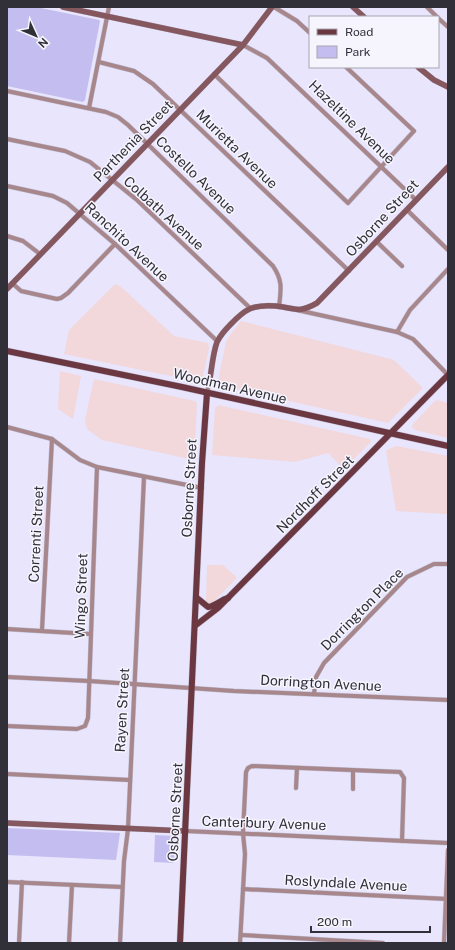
<svg xmlns="http://www.w3.org/2000/svg" width="455" height="950" font-family="'Public Sans',sans-serif">
<style>
.commercial{fill:#f2d7db}
.green{fill:#c4bdf0}
.lines{fill:none;stroke-linecap:round;stroke-linejoin:round}
.street-casing{stroke:#c3c1d6;stroke-width:5}
.secondary-casing{stroke:#c3c1d6;stroke-width:6}
.primary-casing{stroke:#c3c1d6;stroke-width:7}
.street{stroke:#a7878b;stroke-width:4}
.secondary{stroke:#85585f;stroke-width:5.5}
.primary{stroke:#6b3741;stroke-width:6}
.labels{text-anchor:middle;stroke-width:3;stroke-linejoin:round;paint-order:stroke}
.street-label{font-size:14px;fill:#312f38;stroke:#f6f5fe}
</style>
<rect width="100%" height="100%" fill="#e8e5fd"/>
<!-- commercial -->
<g class="commercial">
<path d="M115,284L120,286L174,336L208,343L209,348L202,380L200,382L64,354L69,330Z"/>
<path d="M241,321L394,360L423,388L388,423L222,386L219,384L218,381L226,342L230,335Z"/>
<path d="M60,371L81,376L73,419L58,409Z"/>
<path d="M94,379L195,401L197,404L194,460L102,440L87,429L85,420Z"/>
<path d="M436,400L448,403V438L415,430L412,427L413,424Z"/>
<path d="M218,405L370,439L371,442L344,469L328,453L295,462L212,455L215,408Z"/>
<path d="M397,446L448,456V514L396,511L386,451L391,448Z"/>
<path d="M207,565H223L237,578L212,603H209L206,601Z"/>
</g>
<!-- green -->
<g class="green">
<path d="M7,7H36L99,20L100,21L85,100L83,102L7,86Z"/>
<path d="M7,828L120,833L116,860L7,855Z"/>
<path d="M155,835L175,836L174,863L154,862Z"/>
</g>
<g class="lines">
<defs>
<g id="street">
<path d="M274,7L297,21L310,33"/>
<path d="M427,7L437,17"/>
<path d="M438,18L448,27"/>
<path d="M243,45L267,58L416,200"/>
<path d="M99,62L134,71L153,84L349,271"/>
<path d="M214,74L348,203L414,131L346,67"/>
<path d="M7,91L106,112L118,117L128,125L273,266C283,281 281,289 279,307"/>
<path d="M89,108L109,7"/>
<path d="M7,139L65,151L90,162L137,200L250,308"/>
<path d="M7,186L53,196L67,203L115,244L217,341"/>
<path d="M407,210L448,250"/>
<path d="M7,236L23,241L40,254"/>
<path d="M377,242L402,266"/>
<path d="M12,283L21,291L57,299L61,298L68,293L115,244"/>
<path d="M297,310L397,332L413,339L448,375"/>
<path d="M397,332L410,310L448,269"/>
<path d="M207,393L210,378"/>
<path d="M7,427L52,439L80,460L97,467L202,488"/>
<path d="M7,629L90,634"/>
<path d="M42,630L52,439"/>
<path d="M7,677L89,681L234,691L448,700"/>
<path d="M314,694L316,677L324,663L407,577L434,564H448"/>
<path d="M7,726L77,729L85,726L88,718L97,467"/>
<path d="M353,771V789"/>
<path d="M7,774L130,780"/>
<path d="M296,788L297,768"/>
<path d="M186,831L448,843"/>
<path d="M7,882L122,887"/>
<path d="M243,889L448,899"/>
<path d="M241,935L383,943"/>
<path d="M19,943L22,882"/>
<path d="M69,943L72,885"/>
<path d="M120,943L124,861L128,829L144,477"/>
<path d="M240,943L245,854L243,833L246,772L248,768L252,766L400,772L404,778L402,841"/>
<path d="M444,943L448,850"/>
</g>
<g id="secondary">
<path d="M63,7L243,45"/>
<path d="M353,7L364,17"/>
<path d="M418,67L434,80L448,87"/>
<path d="M7,289L243,45L272,7"/>
<path d="M210,378C212,367 213,353 217,342C220,336 225,330 230,325C245,309 253,304 276,306C295,308 298,314 317,303L448,167"/>
<path d="M7,823L186,831"/>
</g>
<g id="primary">
<path d="M7,351L182,387L448,446"/>
<path d="M197,598L208,607C216,606 220,600 228,598"/>
<path d="M196,625L218,608L448,375"/>
<path d="M180,943L202,463L207,393"/>
</g>
</defs>
<!-- street casing -->
<use href="#street" class="street-casing"/>
<!-- secondary casing -->
<use href="#secondary" class="secondary-casing"/>
<!-- primary casing -->
<use href="#primary" class="primary-casing"/>
<!-- street -->
<use href="#street" class="street"/>
<!-- secondary -->
<use href="#secondary" class="secondary"/>
<!-- primary -->
<use href="#primary" class="primary"/>
</g>
<g class="labels">
<!-- street labels -->
<g class="street-label">
<text transform="translate(352 122) rotate(44)" y="5">Hazeltine Avenue</text>
<text transform="translate(133 141) rotate(-46)" y="5">Parthenia Street</text>
<text transform="translate(237 149) rotate(44)" y="5">Murietta Avenue</text>
<text transform="translate(196 175) rotate(44)" y="5">Costello Avenue</text>
<text transform="translate(164 213) rotate(42)" y="5">Colbath Avenue</text>
<text transform="translate(382 218) rotate(-47)" y="5">Osborne Street</text>
<text transform="translate(127 242) rotate(43)" y="5">Ranchito Avenue</text>
<text transform="translate(230 386) rotate(13)" y="5">Woodman Avenue</text>
<text transform="translate(189 488) rotate(-87)" y="5">Osborne Street</text>
<text transform="translate(315 494) rotate(-45)" y="5">Nordhoff Street</text>
<text transform="translate(36 534) rotate(-87)" y="5">Correnti Street</text>
<text transform="translate(81 596) rotate(-88)" y="5">Wingo Street</text>
<text transform="translate(362 609) rotate(-45)" y="5">Dorrington Place</text>
<text transform="translate(321 683) rotate(3)" y="5">Dorrington Avenue</text>
<text transform="translate(122 710) rotate(-87)" y="5">Rayen Street</text>
<text transform="translate(175 812) rotate(-87)" y="5">Osborne Street</text>
<text transform="translate(264 823) rotate(2)" y="5">Canterbury Avenue</text>
<text transform="translate(346 883) rotate(3)" y="5">Roslyndale Avenue</text>
</g>
</g>
<!-- border -->
<rect width="455" height="950" fill="none" stroke="#312f38" stroke-width="16"/>
<!-- legend -->
<rect x="309" y="16" width="130" height="52" fill="#f6f5fe" stroke="#a7a6af"/>
<rect x="317" y="29" width="20" height="6" fill="#6b3741" stroke="#a7a6af"/>
<text x="345" y="36" font-size="12" fill="#312f38">Road</text>
<rect x="317" y="46" width="20" height="12" fill="#c4bdf0" stroke="#a7a6af"/>
<text x="345" y="56" font-size="12" fill="#312f38">Park</text>
<!-- north arrow -->
<g transform="translate(36 36) rotate(134)" stroke="#f6f5fe" stroke-width="3" paint-order="stroke">
<path d="M0-3L7 15L0 10L-7 15Z" fill="#312f38"/>
<text y="-6" font-size="11" font-weight="bold" text-anchor="middle" fill="#312f38">N</text>
</g>
<!-- scale -->
<path d="M311 926v6h119v-6" fill="none" stroke="#312f38" stroke-width="2"/>
<text x="317" y="926" font-size="12" fill="#312f38" stroke="#f6f5fe" stroke-width="3" paint-order="stroke">200 m</text>
</svg>
